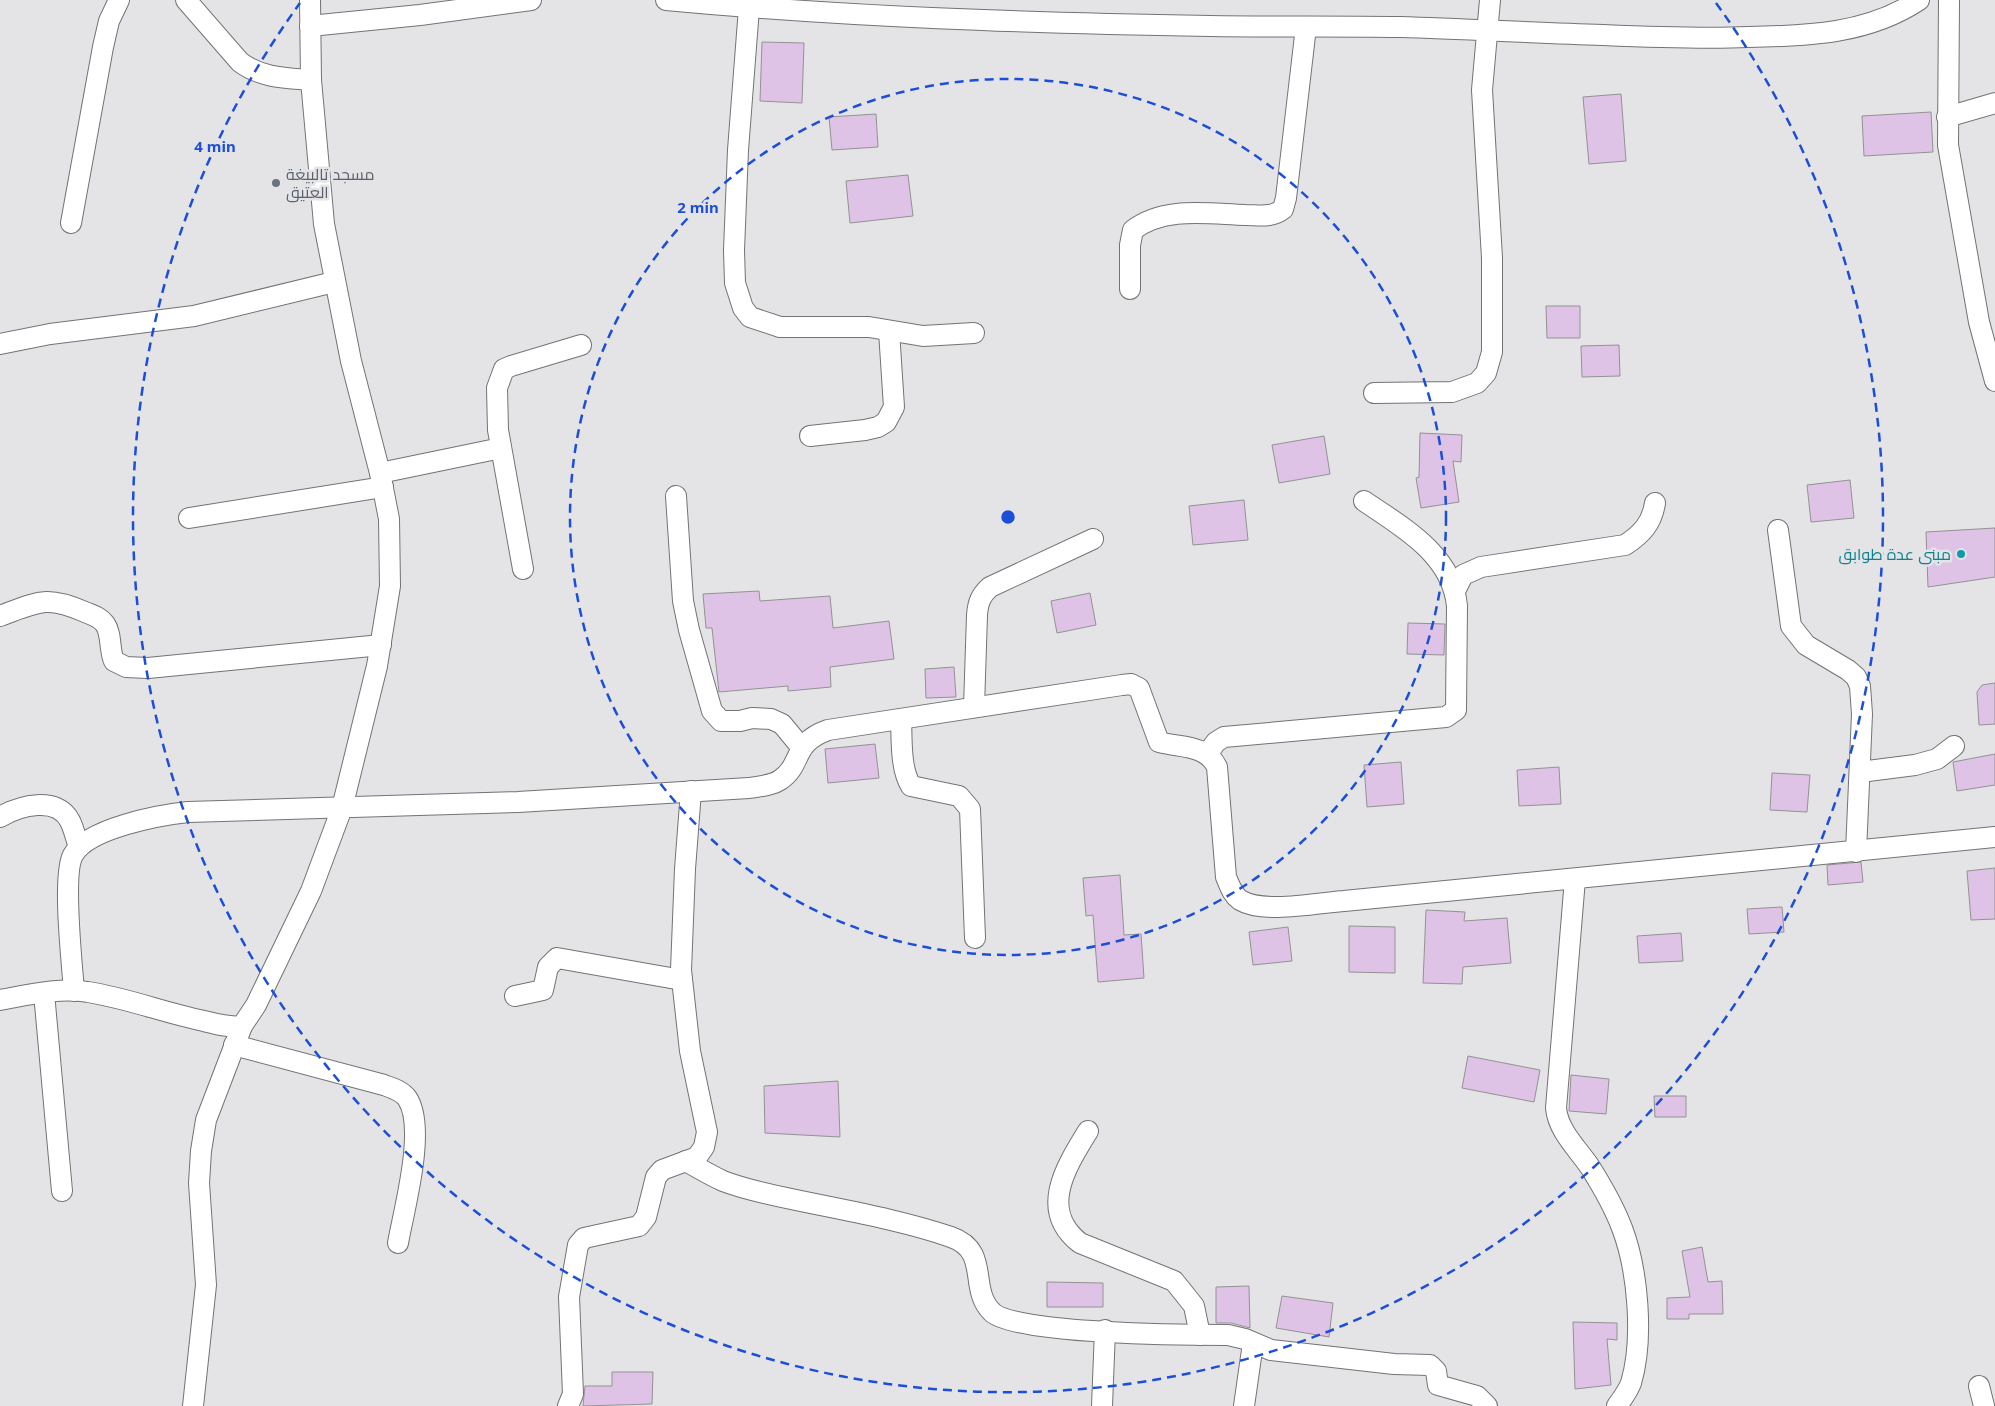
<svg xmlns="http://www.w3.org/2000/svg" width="1995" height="1406" font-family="'Noto Sans',Cairo,sans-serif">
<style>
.building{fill:#dec3e7;stroke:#939293}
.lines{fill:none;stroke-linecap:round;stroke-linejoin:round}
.street-casing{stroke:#737375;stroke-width:22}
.street{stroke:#fff;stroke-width:20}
.ring{fill:none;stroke:#1d4ed8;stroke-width:2.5;stroke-dasharray:9 6}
.worship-dot{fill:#6b7280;stroke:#e4e4e7;stroke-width:2}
.culture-dot{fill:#0f9aa8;stroke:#e4e4e7;stroke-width:2}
.labels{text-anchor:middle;stroke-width:5;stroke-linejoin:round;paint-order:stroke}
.worship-label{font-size:16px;fill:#5b616d;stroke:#e4e4e7;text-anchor:start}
.culture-label{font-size:16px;fill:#0d838f;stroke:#e4e4e7;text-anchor:end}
.centre{fill:#1d4ed8;stroke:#e4e4e7;stroke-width:2.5}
.ring-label{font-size:15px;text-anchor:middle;font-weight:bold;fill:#1d4ed8;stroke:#e4e4e7;stroke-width:5;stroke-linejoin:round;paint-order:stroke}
</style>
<rect width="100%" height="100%" fill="#e4e4e7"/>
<!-- building -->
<g class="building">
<path d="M762,42L804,43L802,103L760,101Z"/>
<path d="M1621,94L1626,161L1589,164L1583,97Z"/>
<path d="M1931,112L1933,152L1864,156L1862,116Z"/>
<path d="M876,114L878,147L832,150L829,117Z"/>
<path d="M908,175L913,216L850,223L846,181Z"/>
<path d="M1546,306H1580V338H1547Z"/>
<path d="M1619,345L1620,376L1582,377L1581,346Z"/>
<path d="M1420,433L1462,435L1461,462L1453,461L1459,502L1421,508L1416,478L1419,477Z"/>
<path d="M1324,436L1330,474L1279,483L1272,445Z"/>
<path d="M1850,480L1854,518L1811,522L1807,485Z"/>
<path d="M1244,500L1248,540L1193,545L1189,506Z"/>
<path d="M1995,528V577L1928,587L1926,532Z"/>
<path d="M759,591L760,601L830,596L833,628L889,621L894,659L830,667L831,687L788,691V686L719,692L712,628H706L703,594Z"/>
<path d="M1090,593L1096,625L1057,633L1051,601Z"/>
<path d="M1408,623L1445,624L1444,655L1407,654Z"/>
<path d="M954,667L956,697L926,698L925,669Z"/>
<path d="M1995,683V724L1979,725L1977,692L1982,685Z"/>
<path d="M875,744L879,778L828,783L825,749Z"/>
<path d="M1995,754V785L1957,791L1953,762Z"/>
<path d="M1401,762L1404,804L1367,807L1364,765Z"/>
<path d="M1559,767L1561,804L1519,806L1517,770Z"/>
<path d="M1772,773L1810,775L1807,812L1770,810Z"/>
<path d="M1861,862L1863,882L1828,885L1827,865Z"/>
<path d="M1995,868V919L1971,920L1967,871Z"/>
<path d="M1120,875L1124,935L1141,934L1144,978L1098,982L1093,915L1086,916L1083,878Z"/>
<path d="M1782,907L1784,932L1749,934L1747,909Z"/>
<path d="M1426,910L1465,912L1464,921L1507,918L1511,963L1463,967L1462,984L1423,983Z"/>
<path d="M1349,926L1395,927V973L1349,972Z"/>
<path d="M1288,927L1292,961L1253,965L1249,932Z"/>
<path d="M1681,933L1683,961L1639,963L1637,936Z"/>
<path d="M1468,1056L1540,1070L1534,1102L1462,1088Z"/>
<path d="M1571,1075L1609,1079L1606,1114L1569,1111Z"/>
<path d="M838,1081L840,1137L765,1133L764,1086Z"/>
<path d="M1654,1096H1686V1117H1655Z"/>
<path d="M1702,1247L1708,1282L1722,1281L1723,1314H1689V1319H1667V1298L1690,1297L1682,1251Z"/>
<path d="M1047,1282L1103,1283V1307H1047Z"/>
<path d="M1249,1286L1250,1328L1231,1323H1216V1287Z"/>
<path d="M1282,1296L1333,1303L1329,1337L1276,1328Z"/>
<path d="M1573,1322L1617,1323V1340L1607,1339L1611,1385L1575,1389Z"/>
<path d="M612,1372H653L652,1404L583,1406L585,1386H612Z"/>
</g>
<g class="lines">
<defs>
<g id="street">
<path d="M186,0L240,62C261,78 286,78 311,80"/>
<path d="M666,0C846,17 1029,23 1210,26C1273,27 1337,26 1400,27C1468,29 1535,33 1603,35C1651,37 1700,39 1748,37C1808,36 1868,34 1919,0"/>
<path d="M1949,0L1948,145L1979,322L1995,381"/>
<path d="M749,8L738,150L734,250L735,283L743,308L750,317L780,327H869L923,336L974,333"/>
<path d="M310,26L420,15L531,0"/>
<path d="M1947,117L1995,103"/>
<path d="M71,223L103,47L109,21L119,0"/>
<path d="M1130,289V245L1133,230C1165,206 1208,214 1246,215C1259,215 1272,218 1283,209L1286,198L1306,27"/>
<path d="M0,344L50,334L194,316L334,282"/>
<path d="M1374,393L1452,392L1477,383L1486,373L1492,352V258L1482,90L1490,0"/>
<path d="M810,436L865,430L878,427L886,422L894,407L889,331"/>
<path d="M380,473L501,448"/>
<path d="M676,496L683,601L689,630L712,711L721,721H740L752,718L771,719L782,724L801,747"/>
<path d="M189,518L383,487"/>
<path d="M1778,530L1791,626L1806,645L1848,670L1856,677L1860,686L1862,714L1856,852"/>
<path d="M523,569L498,430L497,388L504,369L511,366L581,345"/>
<path d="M1455,591L1463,575L1481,567L1625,545C1642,534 1652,523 1655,503"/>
<path d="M0,616C38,602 46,595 85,612C92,615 100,617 105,624C112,634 109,650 114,661L126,667L148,668L381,645"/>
<path d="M974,707L977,615C978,602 981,595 990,587L1093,539"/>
<path d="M901,719C902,740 900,768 911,786L959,796L970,809L975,938"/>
<path d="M1208,753L1216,742L1224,737L1446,717L1456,710L1457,606C1452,554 1402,527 1364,501"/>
<path d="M1860,772L1915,765L1937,759L1954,746"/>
<path d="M0,817C19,806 57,795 70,821C74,829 76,839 79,847"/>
<path d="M1575,879L1556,1108C1558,1131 1578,1149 1590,1167C1602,1186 1614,1207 1622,1228C1638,1270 1644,1339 1631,1383C1628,1391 1622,1399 1617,1406"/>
<path d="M74,991C72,963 62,875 73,855C88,828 160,815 188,812L518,802L749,788C760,786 771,786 780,780C803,765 791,743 828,730L1122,685L1131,684L1139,688L1159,742C1180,748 1206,744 1217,767L1226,877C1230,886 1232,894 1240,900C1263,914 1317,903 1344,901L1995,837"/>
<path d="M44,993L62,1191"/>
<path d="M515,996L543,990L548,967L557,958L682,980"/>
<path d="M0,1000C28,995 60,987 88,992C127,998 165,1013 204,1021C216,1024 229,1028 242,1026L256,1005L311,891L342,808L377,666L390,586L389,519L380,473L351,361L324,224L311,80L310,0"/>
<path d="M234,1045L384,1085C392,1088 402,1091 407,1098C427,1127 404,1209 398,1243"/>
<path d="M1088,1131C1066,1167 1038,1210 1080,1243L1174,1281L1194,1306L1200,1335"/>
<path d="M686,1161C698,1168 710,1175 723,1181C746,1190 772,1195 796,1200C848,1211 901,1220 951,1237C991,1251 968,1289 992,1312C1013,1334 1189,1335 1228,1335L1245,1339L1271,1350L1394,1364L1430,1365L1436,1371L1438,1385L1477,1396L1487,1406"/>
<path d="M1979,1386L1984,1406"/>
<path d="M193,1406L206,1285L199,1183L201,1151L206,1120L242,1026"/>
<path d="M568,1406L573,1394L569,1297L578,1245L584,1238L639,1226L646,1217L656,1177L662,1170L697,1157L704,1147L707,1132L690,1051L681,970L685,869L691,791"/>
<path d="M1102,1406L1105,1330"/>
<path d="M1244,1406L1253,1343"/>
</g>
</defs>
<!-- street casing -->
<use href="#street" class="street-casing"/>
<!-- street -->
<use href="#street" class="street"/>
</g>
<!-- distance rings -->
<g class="ring">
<circle cx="1008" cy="517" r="438"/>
<path d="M1716 3A875 875 0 1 1 300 3"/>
</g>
<!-- markers -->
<circle class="worship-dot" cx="276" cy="183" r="5"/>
<circle class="culture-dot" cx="1961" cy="554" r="5"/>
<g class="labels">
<!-- worship labels -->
<g class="worship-label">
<text x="286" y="180">مسجد تالبيغة<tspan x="286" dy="18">العتيق</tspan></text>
</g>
<!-- culture labels -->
<g class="culture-label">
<text x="1951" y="560">مبنى عدة طوابق</text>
</g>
</g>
<circle cx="1008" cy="517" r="8" class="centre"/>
<g class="ring-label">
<text x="215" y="152">4 min</text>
<text x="698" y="213">2 min</text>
</g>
</svg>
